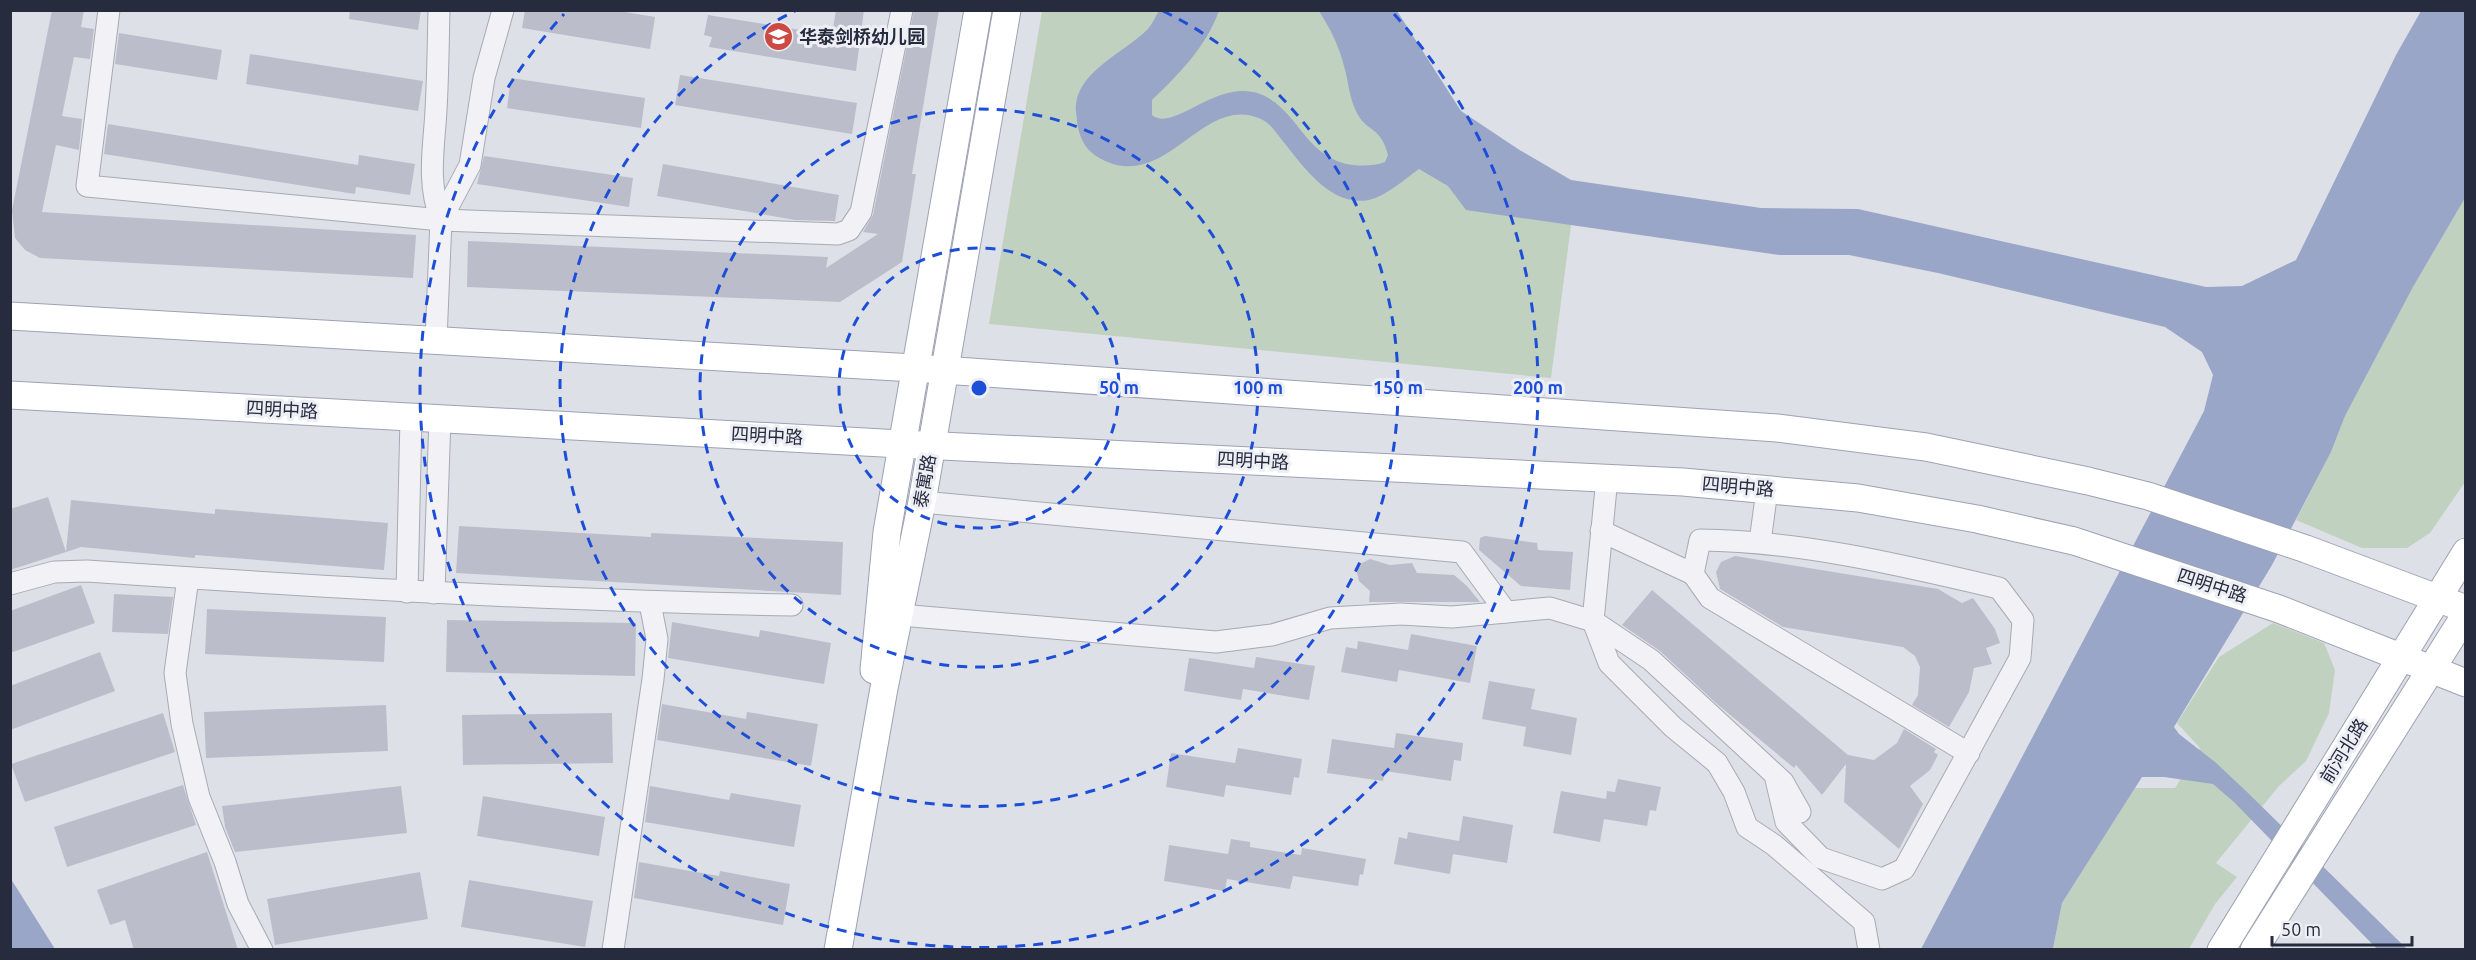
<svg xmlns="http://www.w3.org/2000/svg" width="2476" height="960" font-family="Ubuntu,'Noto Sans SC',sans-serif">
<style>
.green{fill:#c0d1bf}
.water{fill:#99a6c7}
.building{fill:#bbbeca}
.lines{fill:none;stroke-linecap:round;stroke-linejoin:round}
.minor-casing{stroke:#a7aab4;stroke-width:23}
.major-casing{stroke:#9da2b3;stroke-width:29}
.minor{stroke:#f1f1f6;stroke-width:21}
.major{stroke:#fff;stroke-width:27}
.ring{fill:none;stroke:#1d4ed8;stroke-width:3;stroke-dasharray:10 8}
.labels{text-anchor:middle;stroke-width:6;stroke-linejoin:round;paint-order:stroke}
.poi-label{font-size:18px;font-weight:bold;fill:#272b3e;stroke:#edeff5;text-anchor:start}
.street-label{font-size:18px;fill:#272b3e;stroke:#edeff5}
.centre{fill:#1d4ed8;stroke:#edeff5;stroke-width:3}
.ring-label{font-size:18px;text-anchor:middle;font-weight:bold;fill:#1d4ed8;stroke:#edeff5;stroke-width:6;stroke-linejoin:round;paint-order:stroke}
</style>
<rect width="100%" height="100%" fill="#dee0e7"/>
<!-- green -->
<g class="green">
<path d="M1042,11H1324L1572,218L1551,378L989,324Z"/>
<path d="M2465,198V482L2430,533L2407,548H2362L2296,520L2331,452L2345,416L2413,287Z"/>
<path d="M2273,623L2324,643L2335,670L2329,713L2306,761L2279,786L2216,863L2237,877L2215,904L2189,949L2053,950L2062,903L2135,788H2175L2200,748L2177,723L2219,657Z"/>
</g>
<!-- water -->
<g class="water">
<path d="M1159,11H1219C1205,48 1180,73 1152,100V115C1174,133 1216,78 1260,94C1298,108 1305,159 1353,165C1364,166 1374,166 1385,162L1388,155C1381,127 1368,132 1358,115C1349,99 1349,83 1344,66C1339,46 1330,28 1319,11H1397L1461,111L1518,149L1571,180L1761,208L1858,209L2206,287L2242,286L2296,260L2396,55L2421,11H2465V198L2413,287L2345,416L2331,452L2272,565L2174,727L2179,734L2215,762L2246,791L2407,949H2377L2234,802L2213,784L2164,777H2142L2062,903L2053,949H1921L2204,411L2213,375L2202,352L2165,327L1938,273L1849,255H1779L1466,210L1448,186L1419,169C1405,179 1386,196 1369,200C1332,207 1305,169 1286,145C1278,136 1272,124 1261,119C1200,92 1165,199 1096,156C1084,148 1079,136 1077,122C1077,116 1075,109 1076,104C1080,70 1125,52 1147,30C1152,25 1155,17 1159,11Z"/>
<path d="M11,879L55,949H11Z"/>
</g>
<!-- building -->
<g class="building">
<path d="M52,10H84L81,27L94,29L90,59L74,57L62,116L82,119L79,150L56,145L42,212L416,235L413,278L40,258L25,250L15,238L12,210Z"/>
<path d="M350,10H421L418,30L349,19Z"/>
<path d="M525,10H613L655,17L650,49L522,28Z"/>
<path d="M836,10H864L856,71L709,47L712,37L704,35L708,15L832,35Z"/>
<path d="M914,10H939L912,174H916L902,262L840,302L467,287L468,241L828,257L826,268L878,234L863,232L873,215Z"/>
<path d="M119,33L222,50L217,80L115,64Z"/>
<path d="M250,54L423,81L418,111L246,84Z"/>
<path d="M680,75L857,103L852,134L675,105Z"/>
<path d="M511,78L645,98L641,128L507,108Z"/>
<path d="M108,124L358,165L359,155L415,164L410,195L356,187L355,194L104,154Z"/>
<path d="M484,156L633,178L629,207L477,184Z"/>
<path d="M663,164L839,195L835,221L795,220L657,196Z"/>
<path d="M48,497L66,552L10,570V509Z"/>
<path d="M71,500L215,514V509L388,523L384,570L195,555V558L81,547L66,552Z"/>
<path d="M459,526L651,537V533L843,542L841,595L456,573Z"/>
<path d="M1485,536L1537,543L1538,550L1573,552L1570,590L1521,586L1479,550L1480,538Z"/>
<path d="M1735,556L1938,589L1962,603L1973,598L1995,629L2000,643L1986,648L1992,664L1974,668L1969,692L1949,727L1912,705L1918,695L1920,667L1915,656L1903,647L1783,627L1720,589L1716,572L1721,562Z"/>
<path d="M1370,559L1390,565L1412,563L1417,573L1454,575L1467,586L1480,602H1369L1370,591L1359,581L1357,573L1358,565Z"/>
<path d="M81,585L95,623L10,653V611Z"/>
<path d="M1652,590L1848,755L1874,760L1897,743L1904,729L1936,749L1934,752L1938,755L1930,770L1910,786L1923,804L1899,849L1844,802L1846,764L1822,795L1796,765L1794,768L1717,704L1660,651L1622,625Z"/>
<path d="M114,594L173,597L168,634L112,632Z"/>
<path d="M207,609L386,617L384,662L205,654Z"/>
<path d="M447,620L636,623L635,676L446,672Z"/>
<path d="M672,622L759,637L760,630L831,643L824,684L668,658Z"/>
<path d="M1411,634L1477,646L1470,683L1399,670L1397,682L1341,672L1346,647L1357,649L1358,641L1408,650Z"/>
<path d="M100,652L115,691L10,730V686Z"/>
<path d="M1256,657L1315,666L1309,700L1243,689L1241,700L1184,691L1189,658L1254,668Z"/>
<path d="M1489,681L1535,689L1531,709L1577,718L1571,755L1523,746L1526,727L1482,719Z"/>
<path d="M662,704L746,719L747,712L818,724L811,766L657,740Z"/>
<path d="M386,705L388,751L206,758L204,712Z"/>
<path d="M163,713L175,752L25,802L11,764Z"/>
<path d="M612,713L613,763L463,765L462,715Z"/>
<path d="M1396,733L1463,743L1461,761L1454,760L1451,781L1385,771L1383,781L1327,773L1332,739L1394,748Z"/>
<path d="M1238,748L1302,759L1299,778L1294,777L1291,795L1226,785L1224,797L1166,787L1171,753L1235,763Z"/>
<path d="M1618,779L1661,787L1656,811L1650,810L1647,826L1604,819L1600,842L1553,833L1561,791L1606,799L1607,791L1615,792Z"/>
<path d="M183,785L196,825L67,867L54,827Z"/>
<path d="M401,786L407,833L235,852L225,827L222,806Z"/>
<path d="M650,786L729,800L731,793L801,805L794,847L645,822Z"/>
<path d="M483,796L605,817L599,856L477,836Z"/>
<path d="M1463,816L1513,825L1507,863L1453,854L1450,874L1394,864L1399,837L1407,839L1408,832L1459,841Z"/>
<path d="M1231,839L1250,842V847L1301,855L1302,848L1366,859L1363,875L1360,874L1358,886L1293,876L1290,889L1227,879L1225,891L1164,881L1169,845L1228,854Z"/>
<path d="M207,852L238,950H134L125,920L110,925L97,890Z"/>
<path d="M639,862L719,876L720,871L790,884L783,925L634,898Z"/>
<path d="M420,872L428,919L275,945L267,899Z"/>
<path d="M469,880L593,901L585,947L461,927Z"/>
</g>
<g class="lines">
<defs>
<g id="minor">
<path d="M109,10L87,186L441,220L838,234L849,230L861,212L902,10"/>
<path d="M439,10C438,49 438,87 435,125C432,159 429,188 441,220"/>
<path d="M436,340L441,220L470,165L484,78L503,10"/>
<path d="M1607,478L1593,621L1609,663L1673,727L1717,763L1734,792L1747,827L1774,845L1864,922L1869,950"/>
<path d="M922,502L1462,552L1506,612"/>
<path d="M1601,531L1693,574"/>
<path d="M1760,542L1767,490"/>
<path d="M188,578L175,673L182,724L199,797L225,862L238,904L262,950"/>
<path d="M10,584L54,572L87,571C322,587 556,601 792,605"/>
<path d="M407,592L411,417"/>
<path d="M434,593L440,418"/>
<path d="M900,615L1216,642L1272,635L1330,618L1401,614L1452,617L1550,608L1593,621L1651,660L1783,782L1800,812"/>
<path d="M1775,775L1786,822L1821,858L1882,879L1904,869L1968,753L2020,658L2023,620L1999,588C1901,565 1801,541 1700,540L1693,574L1710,598L1968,753H1969"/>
<path d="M613,950L653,679L657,639L650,603"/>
</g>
<g id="major">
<path d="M10,316L914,368L1777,428L1926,447L2088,481L2148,496L2306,549L2466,609"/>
<path d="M10,395L901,444L1683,482L1858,498L1977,519L2074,541L2279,609L2466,683"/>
<path d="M874,670L887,532L978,10"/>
<path d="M838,950L884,688L922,502L1007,10"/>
<path d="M2221,950L2466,552"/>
<path d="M2254,950L2466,614"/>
</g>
</defs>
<!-- minor casing -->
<use href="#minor" class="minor-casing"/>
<!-- major casing -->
<use href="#major" class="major-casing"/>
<!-- minor -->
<use href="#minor" class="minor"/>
<!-- major -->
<use href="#major" class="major"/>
</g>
<!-- distance rings -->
<g class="ring">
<circle cx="979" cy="388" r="140"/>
<circle cx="979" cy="388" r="279"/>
<path d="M1163 11A419 419 0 1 1 795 11"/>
<path d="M1394 14A559 559 0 1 1 564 14"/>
</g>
<!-- icons -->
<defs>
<symbol id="school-disc" viewBox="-11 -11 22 22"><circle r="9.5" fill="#cc4a43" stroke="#edeff5"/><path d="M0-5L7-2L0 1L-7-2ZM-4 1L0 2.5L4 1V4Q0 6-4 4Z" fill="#fff"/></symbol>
</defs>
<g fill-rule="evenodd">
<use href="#school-disc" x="762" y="20" width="33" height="33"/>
</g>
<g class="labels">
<!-- poi labels -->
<g class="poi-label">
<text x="799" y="43">华泰剑桥幼儿园</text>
</g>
<!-- street labels -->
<g class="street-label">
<text transform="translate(282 410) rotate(3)" y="6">四明中路</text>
<text transform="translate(767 436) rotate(3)" y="6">四明中路</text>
<text transform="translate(1253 461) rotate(3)" y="6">四明中路</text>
<text transform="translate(925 481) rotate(-80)" y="6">泰寓路</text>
<text transform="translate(1738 487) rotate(5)" y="6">四明中路</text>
<text transform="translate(2212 586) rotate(18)" y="6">四明中路</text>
<text transform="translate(2344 751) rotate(-58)" y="6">前河北路</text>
</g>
</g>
<circle cx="979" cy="388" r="9" class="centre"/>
<g class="ring-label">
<text x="1119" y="394">50 m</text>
<text x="1258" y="394">100 m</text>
<text x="1398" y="394">150 m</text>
<text x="1538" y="394">200 m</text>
</g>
<!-- border -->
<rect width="2476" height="960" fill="none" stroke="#272b3e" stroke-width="24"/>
<!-- scale -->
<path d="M2272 936v9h140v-9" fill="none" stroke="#272b3e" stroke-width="3"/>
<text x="2281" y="936" font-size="18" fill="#272b3e" stroke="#edeff5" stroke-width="4.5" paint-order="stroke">50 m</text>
</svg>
